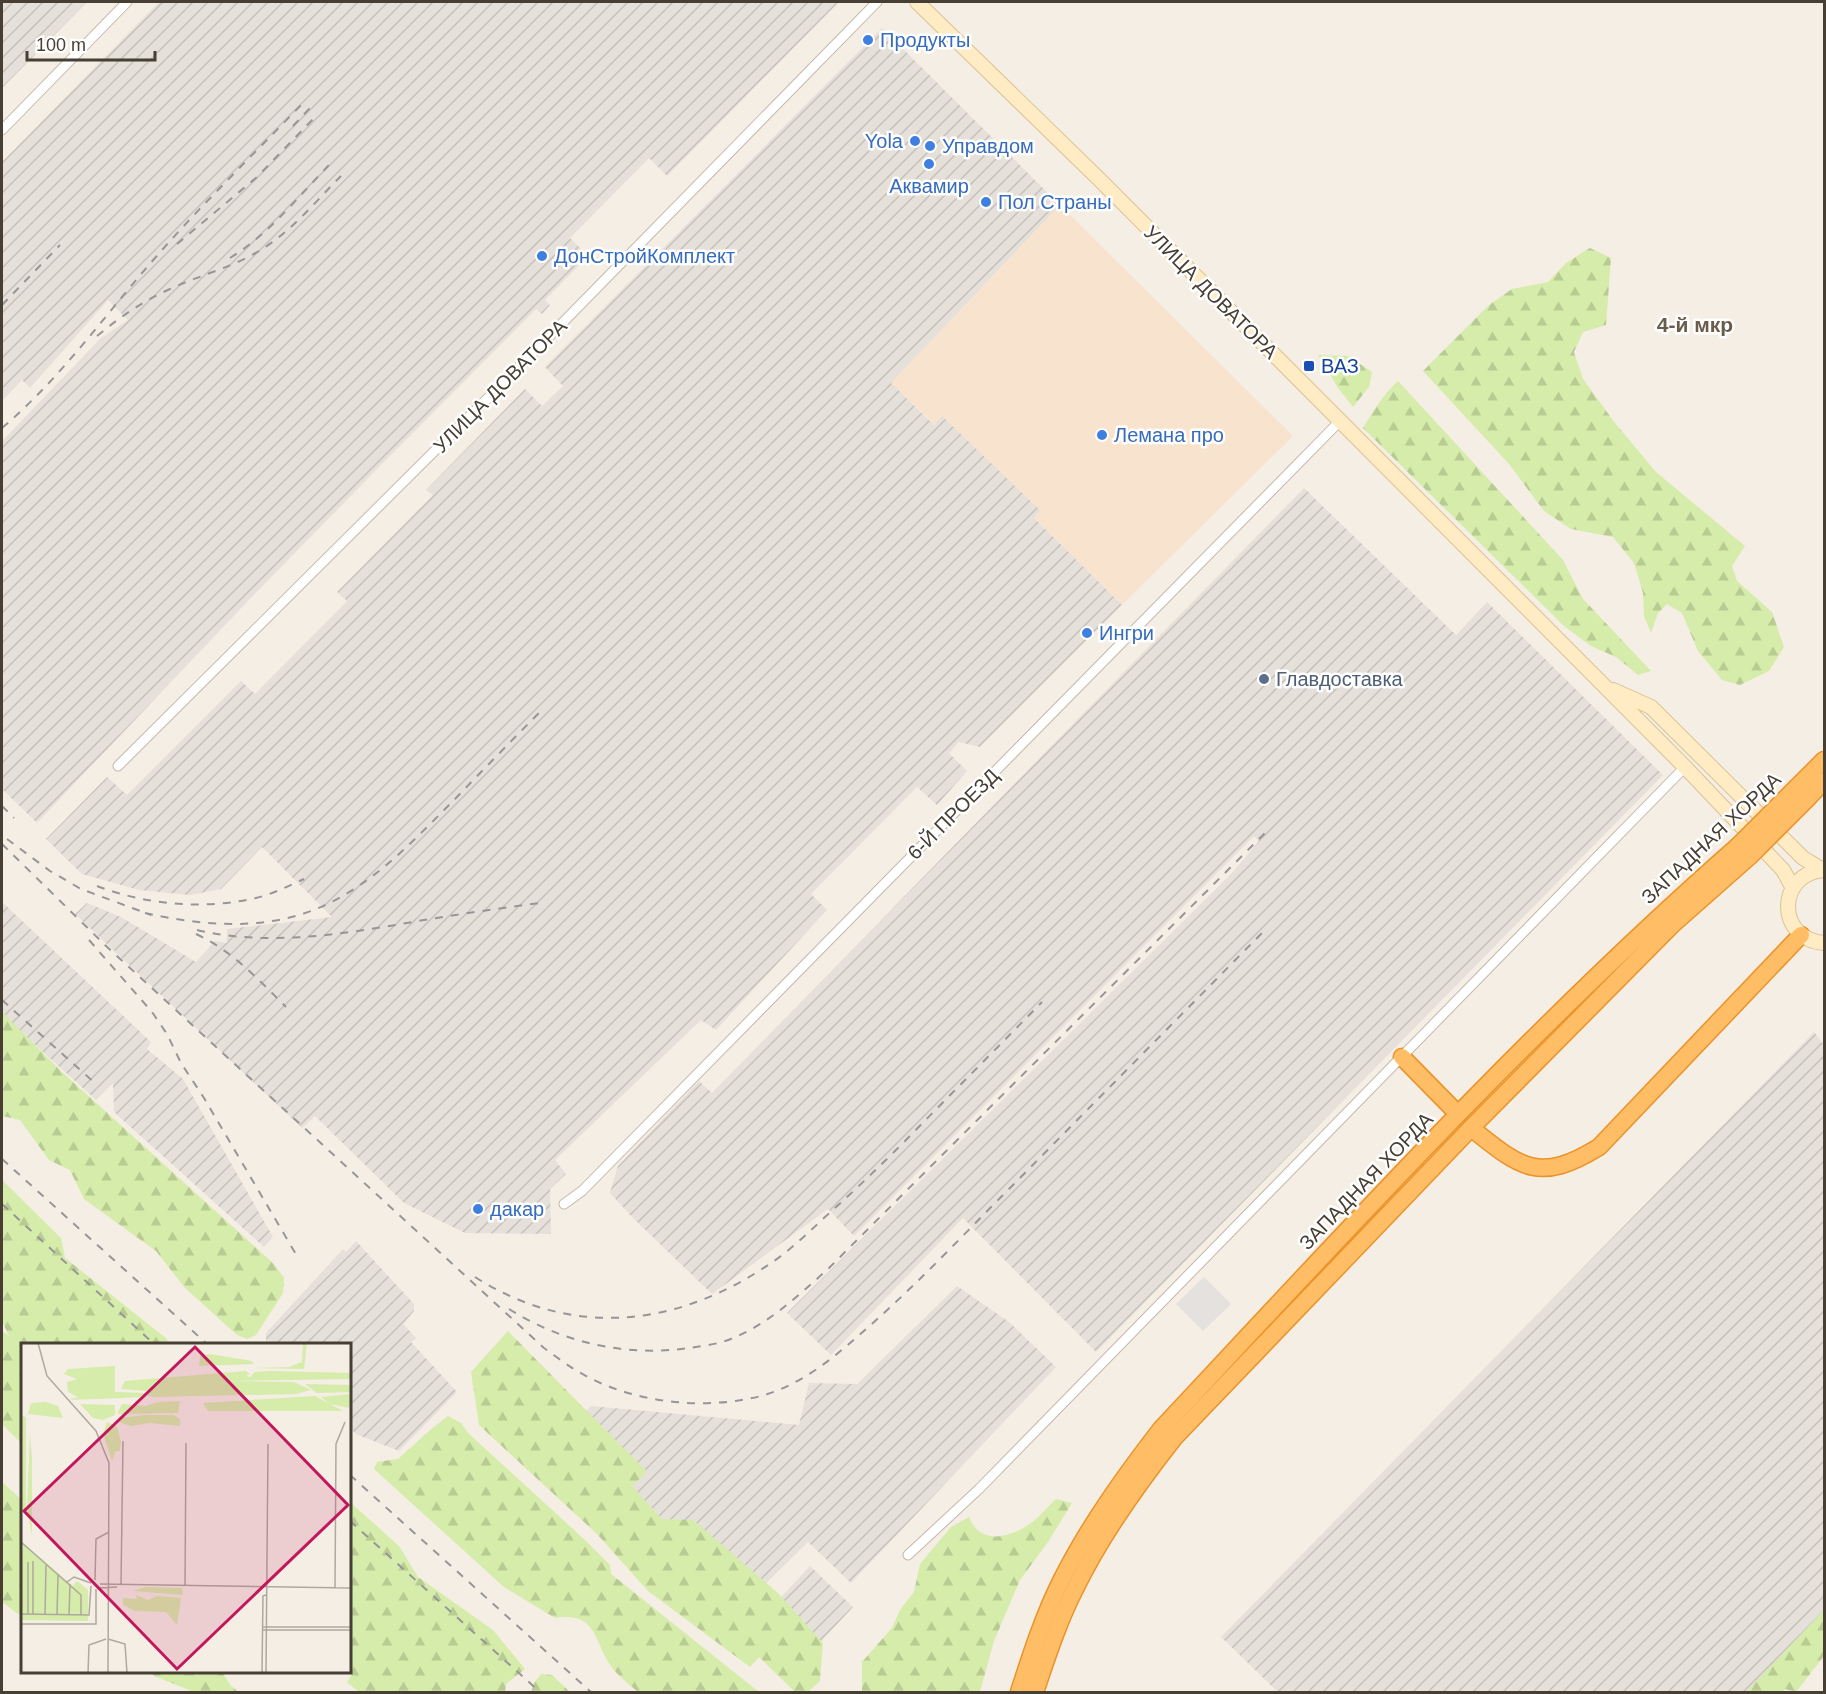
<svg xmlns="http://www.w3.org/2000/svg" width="1826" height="1694" font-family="Helvetica,sans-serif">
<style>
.commercial{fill:#f8e3ce}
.industrial{fill:url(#industrial-furrows)}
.forest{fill:url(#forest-firs)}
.parking{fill:#e5e1de}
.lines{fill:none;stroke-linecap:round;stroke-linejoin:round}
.street-casing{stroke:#c4b8aa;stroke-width:11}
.secondary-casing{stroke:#dcc293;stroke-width:16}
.highway-casing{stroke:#eb9229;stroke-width:19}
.street{stroke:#fff;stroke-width:9}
.secondary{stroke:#ffecc5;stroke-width:14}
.highway{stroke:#ffbe66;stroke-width:16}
.rail{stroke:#969696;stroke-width:2;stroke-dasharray:8 8;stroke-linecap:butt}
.highway-bridge-casing{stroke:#eb9229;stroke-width:19;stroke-linecap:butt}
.highway-bridge{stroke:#ffbe66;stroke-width:16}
.shop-dot{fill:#3f7fe0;stroke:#fff;stroke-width:2}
.transit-dot{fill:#1a4fb4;stroke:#fff;stroke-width:2}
.service-dot{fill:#5c6f8a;stroke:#fff;stroke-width:2}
.labels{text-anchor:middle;stroke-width:5;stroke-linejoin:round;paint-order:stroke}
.shop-label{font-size:20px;fill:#366cbe;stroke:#fff;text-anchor:start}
.street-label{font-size:20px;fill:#473e34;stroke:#fff}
.transit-label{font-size:20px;fill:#164399;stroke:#fff;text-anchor:start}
.service-label{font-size:20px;fill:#4e5e75;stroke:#fff;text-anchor:start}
.neighbourhood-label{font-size:21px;font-weight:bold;fill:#6b5b4a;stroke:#fff}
.inset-road{fill:none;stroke:#afa89e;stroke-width:1.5}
.view{fill:#c2185b;fill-opacity:0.15;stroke:#c2185b;stroke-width:3}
.inset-edge{fill:none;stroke:#473e34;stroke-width:3}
</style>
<defs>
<pattern id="industrial-furrows" width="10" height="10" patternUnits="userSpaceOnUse" patternTransform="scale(1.5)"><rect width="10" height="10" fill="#e6e0da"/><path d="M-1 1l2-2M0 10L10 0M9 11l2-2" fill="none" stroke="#c7c1bc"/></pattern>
<pattern id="forest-firs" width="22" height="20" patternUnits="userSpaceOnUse" patternTransform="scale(1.5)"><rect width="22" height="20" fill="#d5ecaa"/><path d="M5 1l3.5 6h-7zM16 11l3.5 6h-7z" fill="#b8cb93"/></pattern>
</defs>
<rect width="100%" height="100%" fill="#f4eee5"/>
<!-- commercial -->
<path class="commercial" d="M1060,205L1293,436L1122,605L1034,518L1039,510L941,417L935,425L891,383Z"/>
<!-- industrial -->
<g class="industrial">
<path d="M2,2H87L2,88Z"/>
<path d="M159,2H839L667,176L649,158L570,238L588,256L545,300L550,305L542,314L536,309L378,468L248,601L37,823L2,789V441L101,338L128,320L108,300L30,388L22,380L2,401V162Z"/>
<path d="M882,28L1060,205L891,383L934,425L942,416L1040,510L1034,518L1122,605L980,747L959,742L949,753L967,771L937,805L917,787L811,894L827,910L716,1030L701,1020L555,1160L566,1174L550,1189L551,1234L465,1233L404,1203L315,1116L302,1128L75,914L87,903L121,917L196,962L215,941L227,943V929L332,917L262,847L221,889L190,895L139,890L82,874L46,839L107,777L127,795L241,681L255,694L347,601L337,592L433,495L426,490L525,389L542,406L563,386L545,367Z"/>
<path d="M1304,488L1456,635L1487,602L1663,775L1096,1352L963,1218L831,1355L787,1313L1232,873L1259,841L1254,836L854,1236L828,1209L712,1294L634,1219L610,1193L618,1166L699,1081L712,1093Z"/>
<path d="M2,902L151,1042L147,1049L183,1079L273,1237L264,1247L114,1112L113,1083L96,1100L2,1015Z"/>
<path d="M1814,1032L1824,1045V1614L1749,1692H1278L1221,1637Z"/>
<path d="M356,1241L414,1304V1311L403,1324L416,1338L411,1342L457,1392L399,1451L356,1434L350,1428V1344H266V1333L343,1249L346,1252Z"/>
<path d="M957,1286L1009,1322L1056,1367L851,1583L808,1542L733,1616L570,1429L591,1406L799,1425L809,1383L857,1384Z"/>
<path d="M810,1566L853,1607L815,1648L771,1608Z"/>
</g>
<!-- forest -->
<g class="forest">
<path d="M1590,248L1611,258L1606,325L1583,332L1574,352L1583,379L1615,423L1656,472L1745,546L1732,566L1737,581L1772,612L1784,647L1769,671L1740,685L1722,680L1698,651L1682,613L1667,604L1658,613L1651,633L1644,616L1643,593L1634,563L1613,537L1571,529L1544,511L1509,464L1423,371L1489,305L1512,289L1548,282L1566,263Z"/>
<path d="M1318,355L1348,356L1372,372L1369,387L1353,407L1338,388Z"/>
<path d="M1398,381L1563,560L1583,599L1651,671L1638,675L1616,657L1591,646L1564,626L1363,428C1373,411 1383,395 1398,381Z"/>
<path d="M2,1012L61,1071L274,1264L284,1278L283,1293L256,1335L247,1339L237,1335L185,1288L156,1251L84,1199L70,1170L49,1160L20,1120L2,1116Z"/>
<path d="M2,1180L61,1238L65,1258L167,1339L168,1344H22V1444L2,1424V1331L9,1336L2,1321Z"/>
<path d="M508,1331L647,1472L632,1486L662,1519L693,1520L778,1593L823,1643L820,1681L808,1692H795L759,1657L750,1667L648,1591L597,1534L479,1425L471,1372Z"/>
<path d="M448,1416L461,1423L468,1433L586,1541L610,1565L611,1574L759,1692H638C629,1684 618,1676 611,1666C593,1640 597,1611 555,1618L504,1587L374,1469L377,1462L398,1459L429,1431Z"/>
<path d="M2,1482L22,1500V1613L18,1614L2,1602Z"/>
<path d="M1056,1499L1072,1503L1048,1542L1020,1580L994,1641L980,1692H862V1662L892,1628L900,1610L914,1592L920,1564L951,1527L969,1517C979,1544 1008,1539 1028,1525C1038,1519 1047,1507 1056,1499Z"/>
<path d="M350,1502L399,1546L418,1577L493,1630L525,1669L506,1684L505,1692H359L347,1682L352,1674L349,1672Z"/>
<path d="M1824,1610V1656L1796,1692L1785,1689L1783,1692H1746Z"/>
<path d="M151,1672H222L231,1686L239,1692H194L154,1676Z"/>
<path d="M541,1674L552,1675L570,1692H531L534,1683Z"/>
</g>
<!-- parking -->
<path class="parking" d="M1204,1277L1231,1304L1203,1331L1176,1304Z"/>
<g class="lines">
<defs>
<g id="street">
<path d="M2,130L127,2"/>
<path d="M118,766L530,356L877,2"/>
<path d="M564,1204L582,1191L1340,421"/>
<path d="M908,1555L979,1489L1685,767"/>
</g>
<g id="secondary">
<path d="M917,2L1102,182L1685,767L1783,870L1793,888"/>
<path d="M1613,690L1651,707L1803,858L1823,870"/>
<path d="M1824,870C1776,874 1776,939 1824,943"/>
</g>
<g id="highway">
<path d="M1797,787L1824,760"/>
<path d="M1807,799L1824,781"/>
<path d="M1402,1057L1458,1114"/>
<path d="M1471,1128C1521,1168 1539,1184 1599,1147L1801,935"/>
<path d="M1019,1692C1031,1655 1043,1617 1061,1581C1088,1527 1124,1477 1161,1429C1348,1229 1533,1026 1738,846"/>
<path d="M1035,1692C1047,1657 1058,1622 1075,1589C1101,1535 1137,1485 1174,1438L1471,1128L1672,925L1749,857"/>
</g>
</defs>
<!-- street casing -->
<use href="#street" class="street-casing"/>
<!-- secondary casing -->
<use href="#secondary" class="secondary-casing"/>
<!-- highway casing -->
<use href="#highway" class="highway-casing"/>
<!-- street -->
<use href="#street" class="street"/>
<!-- secondary -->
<use href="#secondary" class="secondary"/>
<!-- highway -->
<use href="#highway" class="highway"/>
<!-- rail -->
<g class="rail">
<path d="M293,126L310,108"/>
<path d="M177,244L257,177L317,115"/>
<path d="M230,258C269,234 298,197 329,165"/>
<path d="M2,305L60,245"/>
<path d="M97,336C120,317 143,301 170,289C200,275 231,268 259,251C291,232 315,202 341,176"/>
<path d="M2,428C61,378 104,316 155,258C202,204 254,154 304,102"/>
<path d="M2,806L14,818"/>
<path d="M7,839L50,871L81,889L151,915"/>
<path d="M2,844L105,945L544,1348C554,1355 564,1363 574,1369C628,1403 701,1411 761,1396C798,1386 830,1361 858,1336C913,1289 962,1236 1013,1185C1096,1101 1179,1017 1262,933"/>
<path d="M97,886C147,905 204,910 256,898C273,894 288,886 304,879"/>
<path d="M145,913C195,924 249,930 299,915C363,896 409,845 455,799C483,770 512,740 541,711"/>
<path d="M197,930C274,948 354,932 430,919C466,913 503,908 539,903"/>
<path d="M196,934C231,950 258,979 286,1007"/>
<path d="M89,940L152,1012L167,1034L181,1063L204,1098L297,1256"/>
<path d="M2,1000L96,1084"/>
<path d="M2,1159L207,1344"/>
<path d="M2,1204L154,1344"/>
<path d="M475,1277C569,1337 671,1328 762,1269C785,1255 805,1236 825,1217C852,1193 878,1168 904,1142C950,1095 996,1049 1042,1002"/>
<path d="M509,1309C563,1343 626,1357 689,1348C703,1346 720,1344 733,1338C770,1323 800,1294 829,1268L1267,831"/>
<path d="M350,1475L591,1692"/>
<path d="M350,1521L540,1692"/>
</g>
<defs>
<g id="highway-bridge">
<path d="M1738,846L1797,787"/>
<path d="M1749,857L1807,799"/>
</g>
</defs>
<!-- highway-bridge casing -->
<use href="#highway-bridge" class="highway-bridge-casing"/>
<!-- highway-bridge -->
<use href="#highway-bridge" class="highway-bridge"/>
</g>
<!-- markers -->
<g class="shop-dot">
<circle cx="868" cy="40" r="6"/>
<circle cx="915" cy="141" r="6"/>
<circle cx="930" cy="146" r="6"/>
<circle cx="929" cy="164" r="6"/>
<circle cx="986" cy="202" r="6"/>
<circle cx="542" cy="256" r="6"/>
<circle cx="1102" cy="435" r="6"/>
<circle cx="1087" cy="633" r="6"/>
<circle cx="478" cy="1209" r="6"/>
</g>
<rect class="transit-dot" x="1303" y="360" width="12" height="12" rx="3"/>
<circle class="service-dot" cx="1264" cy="679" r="6"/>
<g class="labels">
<!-- shop labels -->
<g class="shop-label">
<text x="880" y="47">Продукты</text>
<text x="903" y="148" text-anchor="end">Yola</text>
<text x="942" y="153">Управдом</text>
<text x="929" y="193" text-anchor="middle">Аквамир</text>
<text x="998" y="209">Пол Страны</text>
<text x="554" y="263">ДонСтройКомплект</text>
<text x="1114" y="442">Лемана про</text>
<text x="1099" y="640">Ингри</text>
<text x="490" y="1216">дакар</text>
</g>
<!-- street labels -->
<g class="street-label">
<text transform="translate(1211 292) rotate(45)" y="7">УЛИЦА ДОВАТОРА</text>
<text transform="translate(500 386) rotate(-45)" y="7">УЛИЦА ДОВАТОРА</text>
<text transform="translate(953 814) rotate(-45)" y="7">6-Й ПРОЕЗД</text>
<text transform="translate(1711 838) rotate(-43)" y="7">ЗАПАДНАЯ ХОРДА</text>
<text transform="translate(1366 1181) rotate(-46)" y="7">ЗАПАДНАЯ ХОРДА</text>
</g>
<!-- transit labels -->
<g class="transit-label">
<text x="1321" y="373">ВАЗ</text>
</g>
<!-- service labels -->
<g class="service-label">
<text x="1276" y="686">Главдоставка</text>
</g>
<!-- neighbourhood labels -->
<g class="neighbourhood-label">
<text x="1695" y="332">4-й мкр</text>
</g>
</g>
<!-- overview -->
<g transform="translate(21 1343)">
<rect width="330" height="330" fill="#f4eee5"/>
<path d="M0,72L5,74V167H0ZM0,198L52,243L56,238L67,247V278L0,277Z" fill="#d5ecaa"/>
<path d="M282,0H286L283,26L231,25L268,24L281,19ZM189,11L231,18L233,21L178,23L179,13ZM94,23V49L122,50L125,54L48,57L57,54L47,49L46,39L56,36L43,31L47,26ZM225,28L229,31L225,33L229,34L234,29L249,28L330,30V36L207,38L273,39L290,47L275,51L134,54L127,53L126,48L100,46L104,38ZM284,41L330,42V49L296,50ZM330,51L328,65L309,61L300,54ZM294,53L322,68H187L182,60ZM25,59L37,63L42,75L7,71L10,60ZM136,59L159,58L157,70L96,71L101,61L125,63ZM59,61L94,62V72L82,77L72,75ZM123,72H153L159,76V83L128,80L110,83L98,79L99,75ZM86,79L96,84L100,99L99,108L94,109L91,118L82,91ZM9,91L11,115V192L6,166ZM124,244L161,245L162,252L112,248ZM115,252L127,257L136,253L160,255L156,282L145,269L114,268L102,262V255L116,256Z" fill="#d5ecaa"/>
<path class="inset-road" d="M17,0L26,33L75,88L88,120L87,330M0,199L60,252V272M12,218V272M74,237L75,196L88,189M46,239L53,234L70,240M79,241L330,245M100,242L102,98M164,243L165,100M78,245L96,244M314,245L315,101L324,79M0,271L68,272L70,243M7,271V219M24,272L25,222M36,272L37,232M48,272L49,241M0,281H75V246M241,284H330M241,287H330M87,296L104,301L106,330M67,330L68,302L85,296M241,330L242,253L245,252M245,330L247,101"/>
<path class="view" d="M174,4L327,162L156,326L3,168Z"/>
<rect width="330" height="330" class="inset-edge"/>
</g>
<!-- border -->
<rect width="1826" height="1694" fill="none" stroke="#473e34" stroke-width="6"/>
<!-- scale -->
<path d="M27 51v9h128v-9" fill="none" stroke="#473e34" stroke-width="3"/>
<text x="36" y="51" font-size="18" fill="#473e34" stroke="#ffffff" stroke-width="4.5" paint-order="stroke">100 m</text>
</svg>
